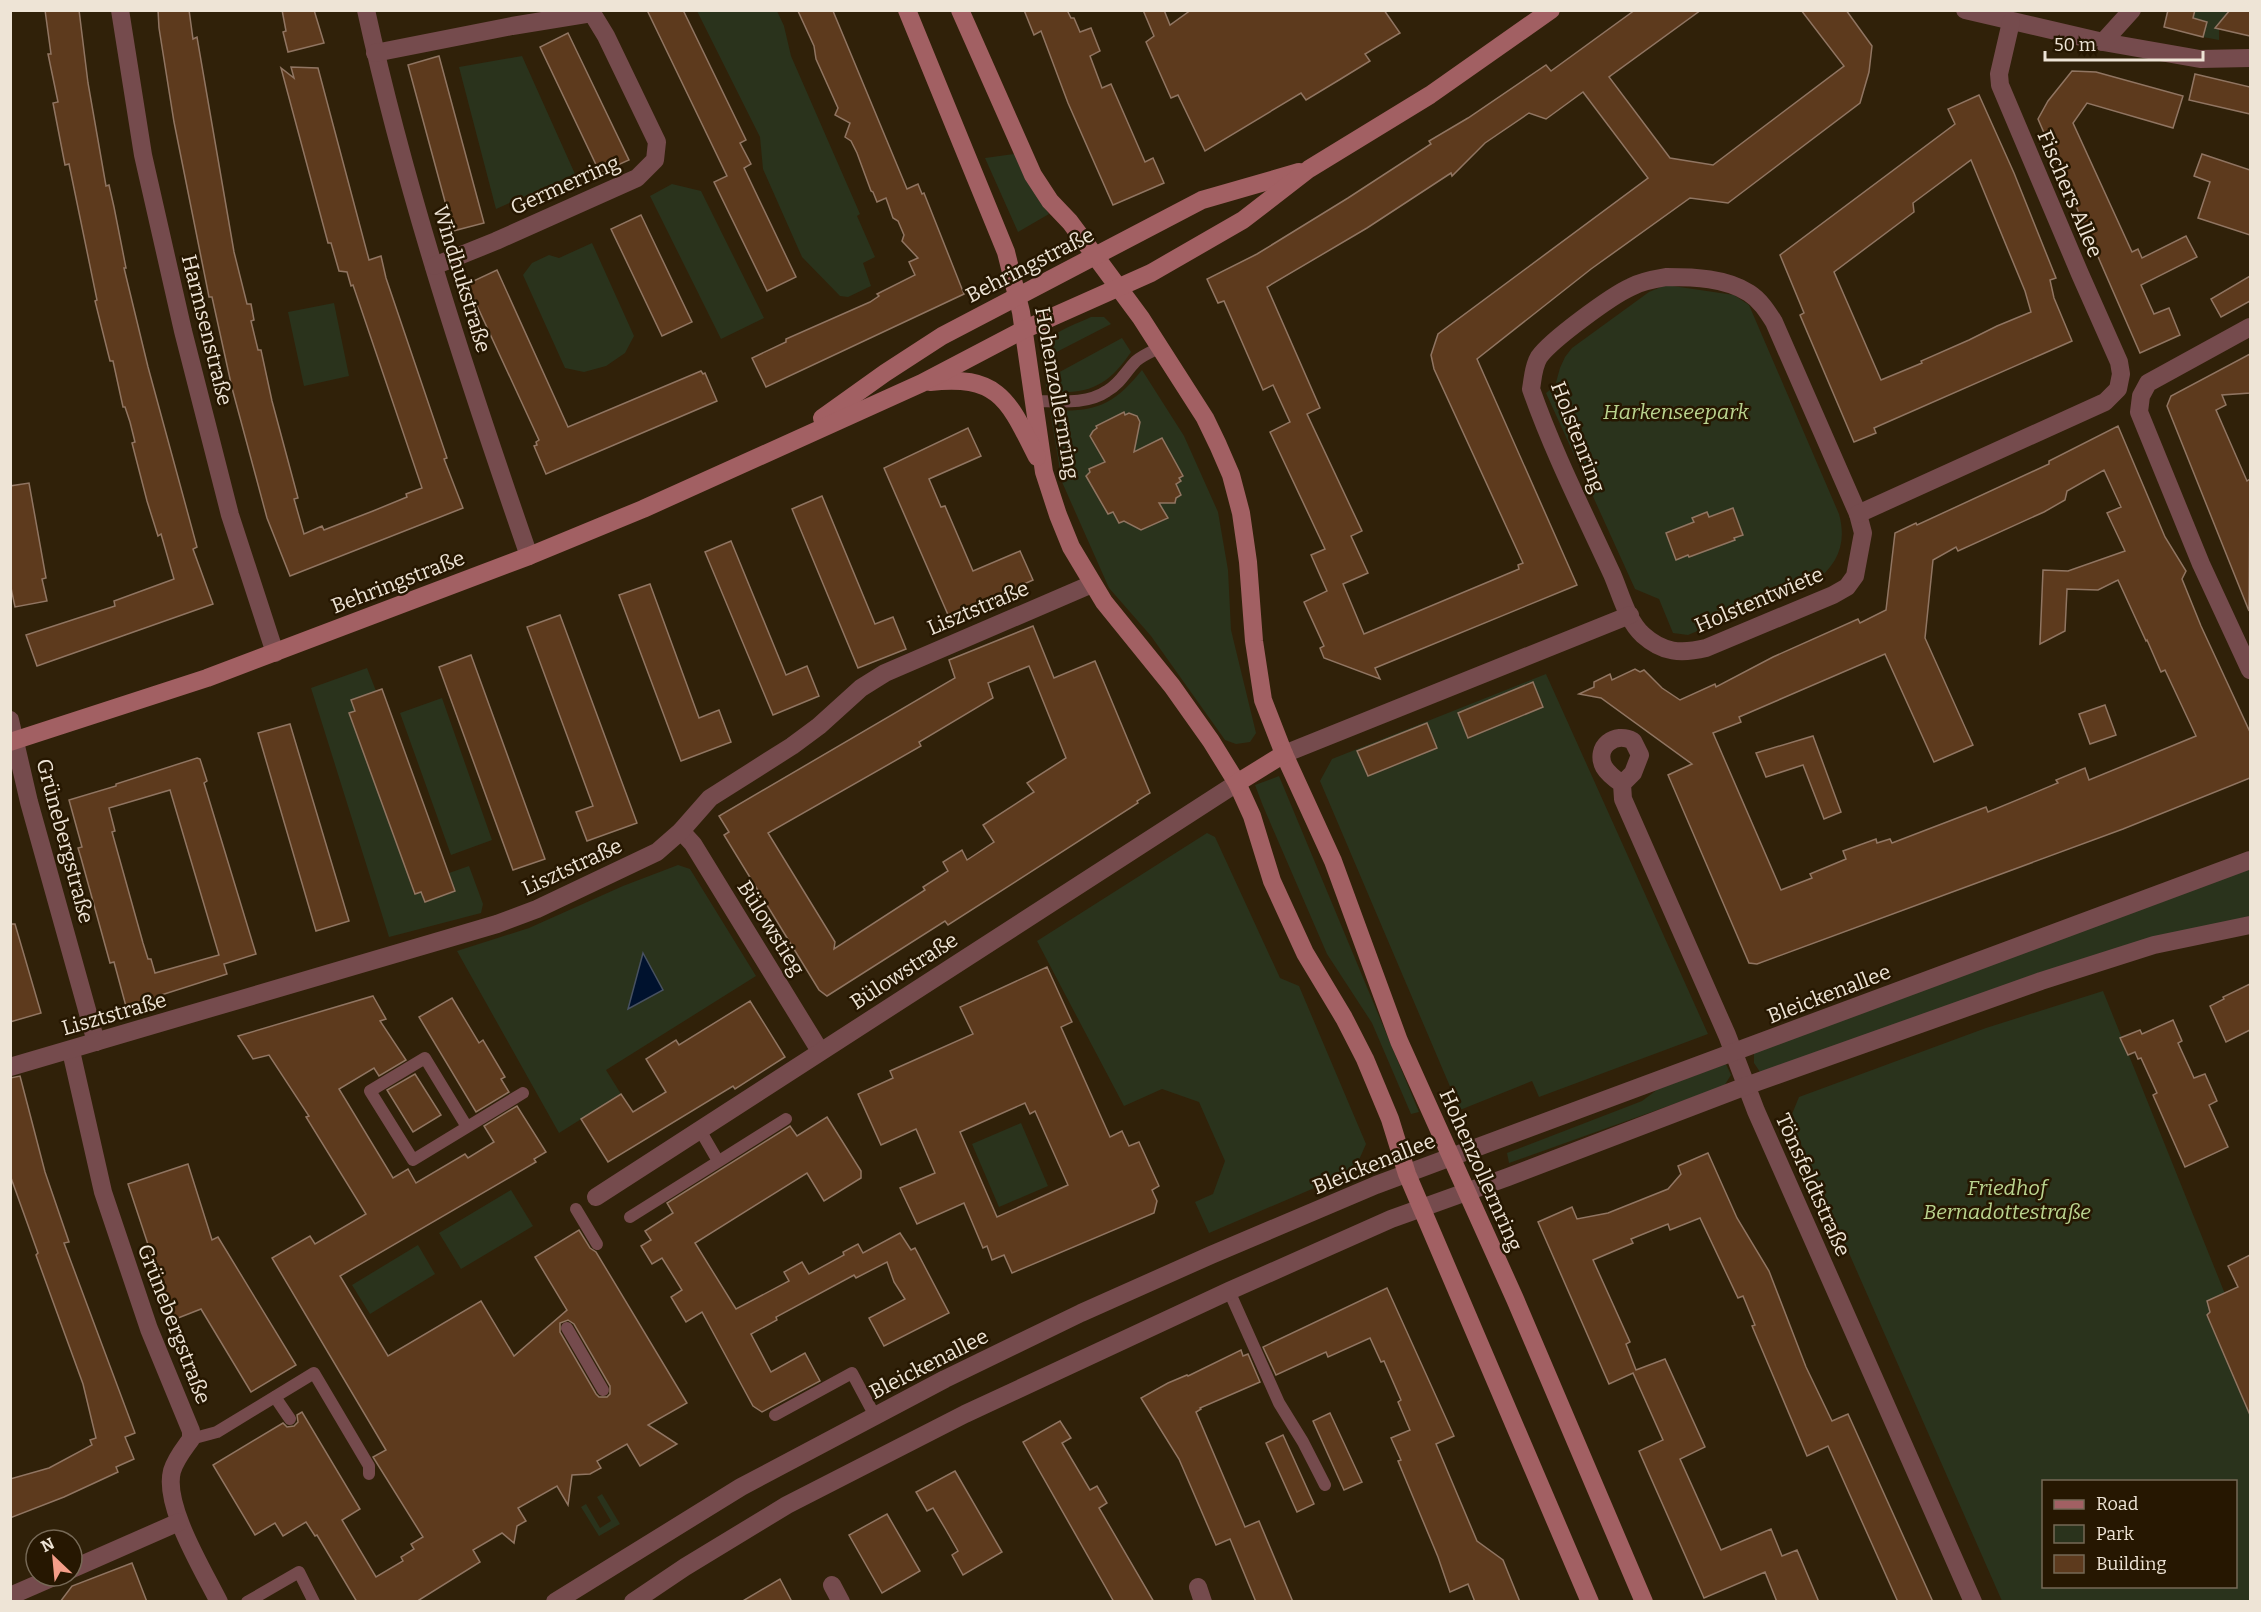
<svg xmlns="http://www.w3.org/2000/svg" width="2261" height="1612" font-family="Bitter,serif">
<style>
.green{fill:#2a331c;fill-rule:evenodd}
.water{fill:#00122e;stroke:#475160;stroke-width:1.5}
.building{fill:#5d3a1d;stroke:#907562;stroke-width:1.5;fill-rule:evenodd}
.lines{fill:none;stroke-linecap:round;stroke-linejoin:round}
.lane{stroke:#754b4d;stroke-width:12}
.street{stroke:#754b4d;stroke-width:18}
.secondary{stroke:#a26063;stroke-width:18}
.labels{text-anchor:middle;stroke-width:5;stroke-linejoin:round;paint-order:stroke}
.street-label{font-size:21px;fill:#eee4d6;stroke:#261701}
.park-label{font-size:21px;font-style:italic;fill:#bad48f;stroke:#261701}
</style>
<rect width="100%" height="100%" fill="#302109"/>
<!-- green -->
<g class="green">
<path d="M697,11H777L784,26L791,56L860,214L857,216L875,257L863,263L871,286L848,297L840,296L802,257L763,169L760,137Z"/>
<path d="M2195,11H2230L2219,23V40L2203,37L2207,22L2193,18Z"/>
<path d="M522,56L575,174L496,209L459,67Z"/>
<path d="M1014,154L1049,214L1018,232L985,158Z"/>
<path d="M672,184L701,191L764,318L721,339L650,196Z"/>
<path d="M592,243L634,336L625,353L606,366L584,372L565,368L523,275L532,263L549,255L559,258Z"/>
<path d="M1666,285L1734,295L1749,305L1839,514C1847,543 1838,565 1814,582L1688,635L1673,633L1659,599L1635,589L1546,393L1555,386L1560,368L1565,357L1572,348L1649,292Z"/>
<path d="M334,303L349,376L304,386L288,312Z"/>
<path d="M1091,317H1104L1111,324L1041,360C1039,335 1072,326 1091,317Z"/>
<path d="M1122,338L1131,352C1109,385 1088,396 1047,391L1045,380Z"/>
<path d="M1142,370L1184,436L1218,512L1228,570L1231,630L1256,733L1250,742L1236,744L1225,740L1151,636L1109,588L1062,482L1050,410C1095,413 1114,405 1142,370Z"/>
<path d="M367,668L376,691L351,700L369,751L364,753L371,774L399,831L393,833L400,853L413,871L407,873L414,894L421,892L425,902L455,891L449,873L469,866L483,904L481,913L389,937L311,688Z"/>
<path d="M1546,674L1708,1034L1539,1097L1532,1081L1460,1110L1320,781L1332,759Z"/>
<path d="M442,698L492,840L451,855L400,713Z"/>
<path d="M1279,776L1419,1112L1411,1114L1372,1023L1327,954L1263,806L1255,785Z"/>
<path d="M1207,833L1215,837L1280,978L1299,986L1366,1144L1354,1171L1209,1233L1195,1202L1213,1194L1225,1161L1199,1102L1162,1089L1124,1106L1037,941Z"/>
<path d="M678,865L690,869L756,976L606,1070L621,1094L559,1133L457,951L529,928L623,886Z"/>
<path d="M2250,868V917L1760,1072L1754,1063V1053Z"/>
<path d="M2103,991L2250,1356V1601H2002L1790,1119L1799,1097L1986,1028ZM2044,1482H2236V1586H2044Z"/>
<path d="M1726,1064L1731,1075L1724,1086L1509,1163L1507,1153L1642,1101L1658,1089Z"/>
<path d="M1021,1123L1048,1186L999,1207L972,1144Z"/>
<path d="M511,1190L533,1226L461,1269L439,1233Z"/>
<path d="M418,1245L435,1274L370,1314L352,1285Z"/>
<path d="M602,1494L620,1524L599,1536L581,1507L586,1504L600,1528L611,1521L597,1497Z"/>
</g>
<!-- water -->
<path class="water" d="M643,953L663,990L628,1009Z"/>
<!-- building -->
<g class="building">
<path d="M45,10H79L88,83L106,186L109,185L114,207L126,268H124L148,367L197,547L193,549L213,604L37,666L26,635L115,606L114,601L174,579L161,534L158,536L147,501L132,443L135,442L130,422L125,407H123L113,361H110L95,301L97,300L69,164L65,165L53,103L58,102L48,54H51Z"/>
<path d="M158,10H189L193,39L197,37L234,252L247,304H251L254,320L251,321L258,350H261L272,401L298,498L294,499L304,534L322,526L324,530L373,511L407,497L406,494L422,488L353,285L351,286L347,272L339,271L331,243H328L281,68L294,78L291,67L318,68L369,260L381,256L386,278L447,458L444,459L463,508L290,576L267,518L232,388L212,297H209L174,122L159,28Z"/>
<path d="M282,10H314L324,43L288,52L283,32L286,31Z"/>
<path d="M647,10H683L746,140L740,143L751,164L744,168L796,277L767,291L714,182L727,176Z"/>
<path d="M1024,10H1067L1071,18H1074L1080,32L1091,28L1100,51L1090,56L1102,88L1111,84L1145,162L1153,158L1164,183L1113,205L1068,103L1041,31L1034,35Z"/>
<path d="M1143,10H1164L1170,25L1191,10H1384L1400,33L1365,54L1370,61L1339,80L1306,100L1301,93L1205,151L1178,95L1171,98L1146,42L1154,36Z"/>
<path d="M1635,10H1701L1609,77L1670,158L1713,165L1844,66L1801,10H1846L1872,46L1869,72L1860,103L1728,203L1690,198L1591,269L1477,359L1577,585L1375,668L1380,679L1324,658L1320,648L1324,646L1304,602L1327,591L1311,555L1325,549L1270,432L1290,422L1273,385L1263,390L1224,301L1218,303L1207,279L1257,254L1348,198L1431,144L1429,141L1468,118L1546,65L1551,71ZM1583,92L1648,178L1438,334L1431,355L1434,369L1523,563L1518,565L1519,569L1364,634L1343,584L1368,573L1351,536L1362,531L1307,414L1320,408L1267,287L1367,228L1451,173L1452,176L1485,143L1529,113L1546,119Z"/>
<path d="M2168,10H2195L2193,18L2207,22L2203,37L2164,27Z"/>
<path d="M2230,10H2250V36L2215,28Z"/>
<path d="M798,11H833L907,189L918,184L922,194L924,193L964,294L766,387L752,358L786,342V339L870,302L879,296L877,294L915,275L909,262L918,258L902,241L904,235L898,221L893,218L886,198L877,202L873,192L871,191L857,153L851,141L845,137L850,123L835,115L838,108L816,59L814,46Z"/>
<path d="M568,33L629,160L600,173L540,47Z"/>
<path d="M439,56L484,223L453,231L408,65Z"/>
<path d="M2072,71L2096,72L2183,96L2173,128L2087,103L2073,123L2132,252L2138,249L2142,258L2186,236L2197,257L2141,285L2154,314L2169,308L2180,335L2140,353L2038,119L2048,101Z"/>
<path d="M2195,74L2250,87V114L2189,100Z"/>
<path d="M1979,95L2014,173L2056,278L2050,280L2054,298L2072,341L1874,428L1876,433L1854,442L1800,315L1804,313L1780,255L1955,124L1948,109ZM1971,160L2025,291L2031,312L1997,326L1969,340L1921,361L1922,363L1881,380L1834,272L1914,212L1913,203Z"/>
<path d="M2202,154L2250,170V235L2198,218L2210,182L2194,176Z"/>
<path d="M641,215L692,322L662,336L611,229Z"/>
<path d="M497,270L568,427L701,371L703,374L705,373L717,401L546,474L534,446L537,445L536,442L539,440L467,284Z"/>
<path d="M2250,276V301L2221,317L2211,299Z"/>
<path d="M2250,354V393L2222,395L2226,405L2216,410L2247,481L2250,479L2249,611L2167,406L2171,396Z"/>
<path d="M1124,412L1125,415L1129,413L1137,416L1140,422L1134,452L1162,438L1183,476L1179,478L1181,481L1176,484L1181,495L1176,498L1175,503H1159L1168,518L1141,530L1124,521L1119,523L1113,512L1108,514L1086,476L1090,472L1089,469L1105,462L1090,436L1093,431L1097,428L1096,426Z"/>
<path d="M2118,426L2165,537L2186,571L2182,579L2201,626L2250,732V778L2123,829L1757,964L1749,963L1668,775L1692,764L1601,698L1579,694L1594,687V682L1610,674L1612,680L1635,669L1640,672L1644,670L1662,688L1680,700L1715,684L1716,687L1773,657L1858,619L1860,623L1886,610L1895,533L1916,523L1917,525L2049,464V461ZM2104,470L2121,507L2107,513L2125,551L2068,571L2043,570L2040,644L2065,631L2067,589L2098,590L2118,580L2146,641L2147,640L2161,672L2165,670L2196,736L2089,780L2085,768L2056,780L2058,783L1988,812L1986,807L1892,843L1890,839L1877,843L1876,839L1843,851L1846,859L1810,874L1812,878L1781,890L1713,733L1741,722L1739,717L1885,654L1934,762L1973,745L1925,638L1933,560L1956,547L1958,551L2044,512L2065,500L2067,491Z"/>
<path d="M968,428L981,456L929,479L941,507L945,506L973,571L1020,551L1033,580L949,617L884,468Z"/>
<path d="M29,483L46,578L42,579L47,601L15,607L10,583V486Z"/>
<path d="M822,496L875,624L893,617L906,649L858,668L792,509Z"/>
<path d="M1733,508L1743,535L1734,538L1735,540L1689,557L1688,555L1676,560L1666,533L1694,522L1692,518L1707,512L1709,517Z"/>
<path d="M731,541L786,675L807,666L819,696L773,715L705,552Z"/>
<path d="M650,584L699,718L719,710L731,742L681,761L619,595Z"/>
<path d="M560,615L637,823L587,841L576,812L593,806L527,627Z"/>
<path d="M1033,626L1054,678L1095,661L1150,793L1137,801L1138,803L948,925L945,921L827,996L819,990L724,835L729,832L719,816L955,678L949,660ZM1029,666L1066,758L1027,783L1034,792L983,825L994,842L967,860L962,850L943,862L948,871L923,887L925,890L834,949L835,942L768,833L921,746L919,742L993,698L988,683Z"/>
<path d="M471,655L545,859L513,870L439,667Z"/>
<path d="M1533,682L1543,707L1468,738L1458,713Z"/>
<path d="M382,689L455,891L425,902L421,892L415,894L349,713L355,711L351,700Z"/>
<path d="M2105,705L2116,735L2090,744L2079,714Z"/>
<path d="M1427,723L1437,748L1368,776L1357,751Z"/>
<path d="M290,724L349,921L316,931L258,733Z"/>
<path d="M1813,736L1841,812L1824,819L1803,765L1766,777L1756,753Z"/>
<path d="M197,758L200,759L207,781L204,783L256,954L224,964L227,974L158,996L159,1001L127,1010L114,962L110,963L81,858L78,848L82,847L69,800L116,786V784ZM170,790L219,955L155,973L151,959H148L143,943L112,832L115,831L109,808Z"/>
<path d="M10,924H15L41,1013L10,1022Z"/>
<path d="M1047,967L1072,1022L1061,1027L1110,1137L1122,1131L1129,1146L1139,1142L1159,1186L1152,1190L1157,1201L1154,1213L1012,1273L1004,1255L992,1260L987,1246L983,1248L964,1203L917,1224L900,1188L935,1173L916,1129L881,1145L858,1094L893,1078L890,1071L973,1034L960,1007ZM1025,1103L1030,1114L1035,1111L1068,1185L997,1217L960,1132Z"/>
<path d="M2250,984V1030L2226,1042L2210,1006L2224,999L2223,997Z"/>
<path d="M373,996L386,1019L380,1021L406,1060L379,1076L374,1068L339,1089L393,1178L408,1169L416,1183L465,1154L468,1158L494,1142L484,1126L517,1106L546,1152L534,1159L536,1162L340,1276L388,1356L481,1301L514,1356L567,1310L535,1257L579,1230L590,1248L596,1252L687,1403L648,1425L677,1444L640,1466L627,1444L597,1461L601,1468L590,1474L572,1475L568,1505L557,1486L518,1508L526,1521L517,1526L514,1543L502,1533L473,1550L480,1562L416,1602H357L317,1535L315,1536L306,1522L283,1536L275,1523L255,1535L213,1465L283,1423L287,1427L294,1426L298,1422L297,1415L302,1412L360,1509L342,1520L376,1577L403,1561L401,1557L414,1549L411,1544L423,1537L373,1457L386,1450L272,1258L310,1236L315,1244L366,1214L306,1117L309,1116L269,1055L253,1059L238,1036ZM568,1320L574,1324L610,1386V1394L607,1397H599L596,1394L560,1332V1323Z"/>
<path d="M452,998L479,1043L483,1040L505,1077L501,1079L509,1092L476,1112L419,1017Z"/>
<path d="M750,1001L785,1057L735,1089L733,1086L608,1162L581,1119L621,1094L633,1112L666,1092L646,1059L676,1040L679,1045Z"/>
<path d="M2173,1020L2182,1041L2178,1043L2194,1078L2205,1074L2217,1101L2209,1105L2228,1147L2185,1167L2153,1095L2157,1093L2141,1058L2138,1059L2135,1052L2128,1055L2120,1038L2140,1030L2142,1034Z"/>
<path d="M415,1074L441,1115L413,1132L387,1090Z"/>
<path d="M20,1076L45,1172L69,1242L64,1243L135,1433L125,1437L134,1459L116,1467L118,1472L64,1497L10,1518V1479L49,1468L92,1445L90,1440L96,1438L83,1384L36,1255L38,1253L10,1175V1078Z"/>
<path d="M827,1117L861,1171V1178L824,1201L807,1173L695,1243L736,1309L789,1281L784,1272L802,1262L809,1274L844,1255L843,1252L858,1244L863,1253L900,1233L911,1250L915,1248L949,1313L884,1346L869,1318L905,1299L894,1282L887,1262L856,1278L854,1275L776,1317L777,1320L751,1334L771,1372L805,1353L820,1381L762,1412L753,1406L702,1312L686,1322L671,1297L682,1290L662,1258L652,1264L641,1246L651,1240L645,1231L673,1213L667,1203L790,1126L797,1136Z"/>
<path d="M1708,1153L1737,1218L1769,1271L1806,1367L1832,1421L1848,1414L1933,1602H1898L1828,1446L1807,1456L1752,1326L1755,1325L1743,1296L1738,1298L1700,1218L1670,1230L1668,1224L1631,1239L1633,1243L1593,1260L1630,1342L1626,1344L1636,1370L1665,1359L1705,1447L1680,1459L1721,1550L1771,1529L1782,1556L1797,1550L1819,1602H1777L1765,1572L1704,1598L1639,1451L1663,1440L1633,1373L1609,1384L1538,1222L1572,1207L1577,1219L1608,1213L1668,1189L1681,1174L1678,1166Z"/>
<path d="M188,1164L212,1240L218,1237L296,1365L251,1392L201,1309L173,1320L128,1184Z"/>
<path d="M2250,1255V1415L2207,1315L2210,1312L2207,1301L2238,1287L2228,1266Z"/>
<path d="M1387,1288L1454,1436L1436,1444L1477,1541L1503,1560L1520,1602H1475L1468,1584L1450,1592L1438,1557L1398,1461L1401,1460L1391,1438L1410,1430L1398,1402L1401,1400L1384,1361L1381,1362L1370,1338L1328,1357L1326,1352L1276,1375L1263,1347Z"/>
<path d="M1241,1350L1243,1356L1248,1354L1260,1382L1200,1408L1201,1409L1196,1412L1245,1527L1259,1521L1293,1602H1256L1230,1539L1216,1545L1179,1459L1141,1398L1168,1383L1187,1375L1188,1376Z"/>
<path d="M1330,1413L1362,1482L1344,1490L1313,1421Z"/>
<path d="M1060,1421L1071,1438L1062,1443L1090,1490L1097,1486L1107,1503L1099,1508L1154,1602H1114L1023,1442Z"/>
<path d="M1283,1435L1314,1504L1297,1512L1266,1443Z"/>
<path d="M955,1471L1002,1552L963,1575L952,1555L958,1551L946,1530L933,1508L927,1511L916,1492Z"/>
<path d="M887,1514L920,1571L882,1593L849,1535Z"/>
<path d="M132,1563L147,1602H60L72,1586Z"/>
<path d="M780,1579L792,1602H741Z"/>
</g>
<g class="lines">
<!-- lane -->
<g class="lane">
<path d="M1034,401C1057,401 1087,405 1107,391C1120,384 1126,371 1136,361C1143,355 1153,351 1161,347"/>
<path d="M467,1127L425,1058L370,1091L413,1160L523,1093"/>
<path d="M700,1130L718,1161"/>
<path d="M576,1209L597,1244"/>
<path d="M630,1217L786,1119"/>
<path d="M1229,1291L1279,1403L1303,1442L1325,1485"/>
<path d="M567,1328L603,1390"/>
<path d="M275,1397L290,1419"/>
<path d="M775,1415L852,1373L875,1416"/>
<path d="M191,1439L217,1432L314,1373L369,1466V1474"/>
<path d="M247,1602L299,1572L314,1602"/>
</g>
<!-- street -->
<g class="street">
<path d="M120,10L143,155L183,331L230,515L275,653"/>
<path d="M366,10C407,196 467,377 529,556"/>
<path d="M1965,10L2103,42L2200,59L2250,58"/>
<path d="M2103,42L2132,10"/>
<path d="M375,53L512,26L592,13L606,36L657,142L655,160L637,178L496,241L434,266"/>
<path d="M1667,277C1694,277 1726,278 1749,293C1760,300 1767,311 1774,322L1858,514L1863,533L1855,576L1847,587L1833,595L1706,648C1681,654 1663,653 1643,635C1627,621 1620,592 1612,574C1584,513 1553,452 1531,389C1533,378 1533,367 1539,357C1551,340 1611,296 1631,287C1642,281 1655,279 1667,277Z"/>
<path d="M2250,327L2148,383L2141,396L2139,412L2201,564L2250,670"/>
<path d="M1858,514L2105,402L2118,389L2121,374L2119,362L2080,274L2000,85L1999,74L2011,22"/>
<path d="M10,720L29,802L96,1042"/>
<path d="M1284,754L1630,615"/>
<path d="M1622,784L1633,773L1640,755L1633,741C1615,731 1594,747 1604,767C1608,774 1615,779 1622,784L1623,799L1727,1035L1756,1111L1973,1602"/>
<path d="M681,831L693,844L820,1051"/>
<path d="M71,1051L103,1192L149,1329L191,1431V1439C184,1449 176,1458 172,1471C163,1505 203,1570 219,1602"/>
<path d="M10,1067L497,924L537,909L657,852L681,831L710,798L792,746L819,726L861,688L885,673L1092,584"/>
<path d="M596,1197L1237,783"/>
<path d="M72,1569L179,1522"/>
<path d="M832,1585L841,1602"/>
<path d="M1198,1587L1203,1602"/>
<path d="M10,1596L56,1576"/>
<path d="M555,1602L741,1487L945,1379L1081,1313L1211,1255L1376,1185L2250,860"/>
<path d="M633,1602L685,1567L787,1505L965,1414L1229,1291L1391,1219L1508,1177L1746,1086L2041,981L2154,945L2250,925"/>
</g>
<!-- secondary -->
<g class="secondary">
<path d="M907,10L1006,252L1021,312L1044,472L1058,515L1071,547L1104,602L1172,686L1211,741L1237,783L1252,816L1272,881L1305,953L1344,1018L1365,1059L1390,1119L1407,1174L1590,1602"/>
<path d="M960,10L1033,175L1050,201L1070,222L1141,318L1205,418L1218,445L1231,475L1241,513L1248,562L1254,641L1263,700L1284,754L1333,861L1399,1041L1515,1299L1644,1602"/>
<path d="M930,382C1000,374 1009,402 1037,457"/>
<path d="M822,418L885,373L942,336L1202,200L1299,172"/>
<path d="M10,742L207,678L529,556L643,509L922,383L1023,330L1151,273L1243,220L1309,169L1430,95L1551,10"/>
<path d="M1237,783L1284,754"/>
</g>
</g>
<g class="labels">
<!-- street labels -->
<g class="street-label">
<text transform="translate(565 185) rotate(-24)" y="7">Germerring</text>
<text transform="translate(2070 194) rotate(67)" y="7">Fischers Allee</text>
<text transform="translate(1030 265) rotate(-27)" y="7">Behringstraße</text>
<text transform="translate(462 279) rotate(73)" y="7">Windhukstraße</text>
<text transform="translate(207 330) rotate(76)" y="7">Harmsenstraße</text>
<text transform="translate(1057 393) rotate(80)" y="7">Hohenzollernring</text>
<text transform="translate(1578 437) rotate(69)" y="7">Holstenring</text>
<text transform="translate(398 582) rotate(-21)" y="7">Behringstraße</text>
<text transform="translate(1759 600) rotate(-23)" y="7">Holstentwiete</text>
<text transform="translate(978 608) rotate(-23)" y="7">Lisztstraße</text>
<text transform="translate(65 841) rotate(75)" y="7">Grünebergstraße</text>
<text transform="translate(572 867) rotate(-25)" y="7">Lisztstraße</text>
<text transform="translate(771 928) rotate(58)" y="7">Bülowstieg</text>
<text transform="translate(904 971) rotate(-33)" y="7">Bülowstraße</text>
<text transform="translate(1829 994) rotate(-21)" y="7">Bleickenallee</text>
<text transform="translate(114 1014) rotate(-16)" y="7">Lisztstraße</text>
<text transform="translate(1374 1164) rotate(-22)" y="7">Bleickenallee</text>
<text transform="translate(1481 1170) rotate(66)" y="7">Hohenzollernring</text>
<text transform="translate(1813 1185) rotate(66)" y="7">Tönsfeldtstraße</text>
<text transform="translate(174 1324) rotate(69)" y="7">Grünebergstraße</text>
<text transform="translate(929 1364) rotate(-27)" y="7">Bleickenallee</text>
</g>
<!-- park labels -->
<g class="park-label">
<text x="1676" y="419">Harkenseepark</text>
<text x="2007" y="1195">Friedhof<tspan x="2007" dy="24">Bernadottestraße</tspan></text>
</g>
</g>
<!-- border -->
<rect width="2261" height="1612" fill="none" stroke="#eee4d6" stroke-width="24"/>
<!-- legend -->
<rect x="2042" y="1480" width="195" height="108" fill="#261701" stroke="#766956" stroke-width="1.5"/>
<rect x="2054" y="1500" width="30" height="9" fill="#a26063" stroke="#766956" stroke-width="1.5"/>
<text x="2096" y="1510" font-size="18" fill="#eee4d6">Road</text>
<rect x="2054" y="1525" width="30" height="18" fill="#2a331c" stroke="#766956" stroke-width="1.5"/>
<text x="2096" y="1540" font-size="18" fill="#eee4d6">Park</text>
<rect x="2054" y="1555" width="30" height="18" fill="#5d3a1d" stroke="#766956" stroke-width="1.5"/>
<text x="2096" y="1570" font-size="18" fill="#eee4d6">Building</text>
<!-- north arrow -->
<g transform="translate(54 1558) rotate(334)"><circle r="28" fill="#261701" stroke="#766956" stroke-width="1.5"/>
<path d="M0-4.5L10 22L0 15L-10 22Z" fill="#f49e89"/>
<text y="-9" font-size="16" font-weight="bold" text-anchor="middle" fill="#eee4d6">N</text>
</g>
<!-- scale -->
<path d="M2045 51v9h158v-9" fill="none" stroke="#eee4d6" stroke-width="3"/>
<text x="2054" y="51" font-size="18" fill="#eee4d6" stroke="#261701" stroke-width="4.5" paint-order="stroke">50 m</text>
</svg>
